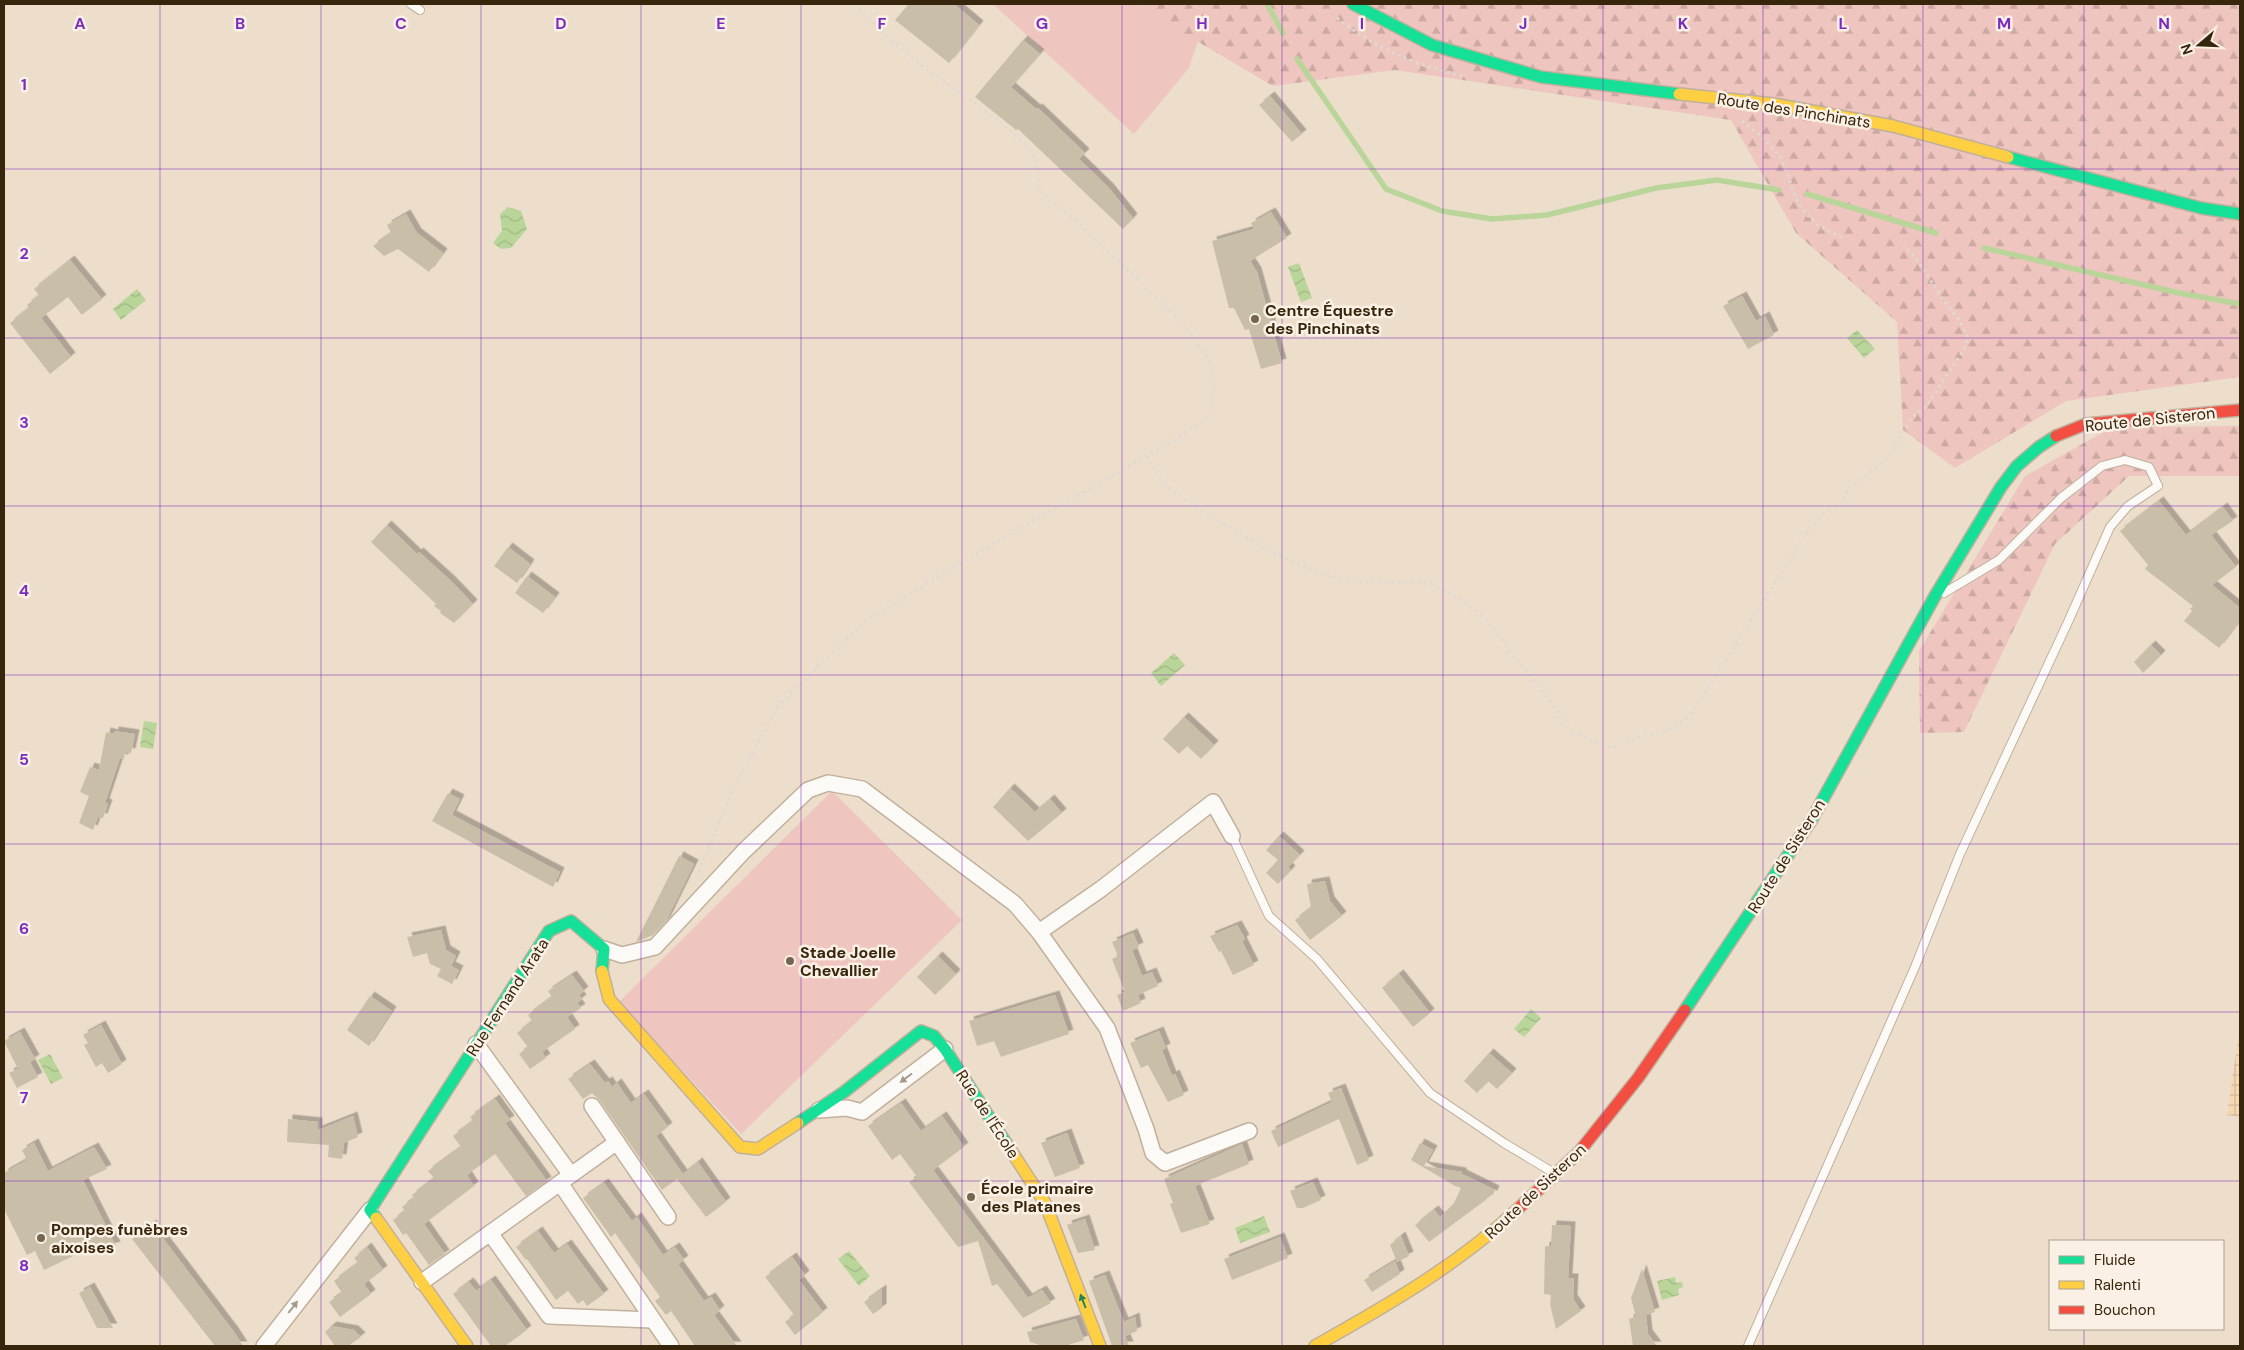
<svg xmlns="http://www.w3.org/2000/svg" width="2244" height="1350" font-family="'DM Sans',sans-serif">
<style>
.industrial{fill:url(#industrial-grid)}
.grass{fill:#eec5bf}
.forest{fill:url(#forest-firs)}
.water{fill:url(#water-waves)}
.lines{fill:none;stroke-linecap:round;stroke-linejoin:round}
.stream{stroke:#b9d599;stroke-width:5.5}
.building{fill:#c9bfa8;filter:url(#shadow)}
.lane-casing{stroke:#c0b09c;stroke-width:10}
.street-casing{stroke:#c0b09c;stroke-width:18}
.fast-casing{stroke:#c0b09c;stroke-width:14}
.slow-casing{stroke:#c0b09c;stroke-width:14}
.jam-casing{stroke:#c0b09c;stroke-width:14}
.path{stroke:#dfdad3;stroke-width:3;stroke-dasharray:2.5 4;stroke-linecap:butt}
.lane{stroke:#fcfaf7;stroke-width:8}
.street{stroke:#fcfaf7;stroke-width:15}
.fast{stroke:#16e098;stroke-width:11}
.slow{stroke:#ffcf43;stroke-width:11}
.jam{stroke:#f24e42;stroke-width:11}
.oneway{fill:#a39b8d}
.oneway2{fill:#268352}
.grid{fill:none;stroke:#7b2cbf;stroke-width:1;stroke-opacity:0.55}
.poi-dot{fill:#77664f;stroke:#faf0e5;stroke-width:2}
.labels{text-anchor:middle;stroke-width:5;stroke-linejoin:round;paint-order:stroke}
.street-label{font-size:16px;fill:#37260c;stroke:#faf0e5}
.poi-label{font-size:16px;font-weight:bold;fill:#37260c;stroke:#faf0e5;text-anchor:start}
.grid-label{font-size:16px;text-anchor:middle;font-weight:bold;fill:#7b2cbf;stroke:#faf0e5;stroke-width:5;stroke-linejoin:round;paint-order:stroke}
</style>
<defs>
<pattern id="industrial-grid" width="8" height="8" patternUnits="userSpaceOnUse" patternTransform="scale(1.25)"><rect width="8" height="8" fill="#f5d8b2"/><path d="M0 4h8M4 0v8" fill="none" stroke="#d3b998"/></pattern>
<pattern id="forest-firs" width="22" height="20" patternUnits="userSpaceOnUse" patternTransform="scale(1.25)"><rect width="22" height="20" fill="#eec5bf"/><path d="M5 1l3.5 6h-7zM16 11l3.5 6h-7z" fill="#cda9a3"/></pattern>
<pattern id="water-waves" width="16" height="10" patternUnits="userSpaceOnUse" patternTransform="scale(1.25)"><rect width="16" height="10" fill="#b9d599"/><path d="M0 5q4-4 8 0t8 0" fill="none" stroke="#a0b783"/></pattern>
<filter id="shadow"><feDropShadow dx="4.5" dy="-4.5" stdDeviation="0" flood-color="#0004"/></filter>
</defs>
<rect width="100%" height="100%" fill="#eddecb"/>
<!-- industrial -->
<path class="industrial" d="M2240,1026V1117L2227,1115Z"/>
<!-- grass -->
<g class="grass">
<path d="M993,4H1177L1204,22L1189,68L1134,134Z"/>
<path d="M832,791L962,920L741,1134L619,1002Z"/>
</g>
<!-- forest -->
<g class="forest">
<path d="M1134,4H2240V377L2066,401L1955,468L1903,430L1897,322L1796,233L1731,120L1395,70L1273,86Z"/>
<path d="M2240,426V476H2129L2055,544L1964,732L1920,733L1919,651L2025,476L2113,427Z"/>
</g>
<!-- water -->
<g class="water">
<path d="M508,207L521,211L527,229L511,248L501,249L493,243L502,231L500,214Z"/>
<path d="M1299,263L1312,298L1301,302L1288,267Z"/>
<path d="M137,289L146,300L121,320L113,309Z"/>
<path d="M1857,330L1875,349L1864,358L1847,338Z"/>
<path d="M1174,653L1185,665L1161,686L1151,673Z"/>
<path d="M144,721L157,723L153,749L140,747Z"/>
<path d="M1531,1009L1541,1018L1524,1037L1514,1029Z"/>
<path d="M50,1054L63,1078L51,1084L38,1060Z"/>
<path d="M1264,1216L1270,1232L1240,1243L1235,1228Z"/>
<path d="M849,1251L870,1276L859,1286L838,1259Z"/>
<path d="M1675,1277L1676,1283L1682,1282L1683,1287L1678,1289L1679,1295L1662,1300L1657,1281Z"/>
</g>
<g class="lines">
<!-- stream -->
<g class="stream">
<path d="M1267,4L1283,33"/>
<path d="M1297,59L1386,189L1442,211L1492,219L1547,215L1656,188L1717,180L1779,190"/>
<path d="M1807,194L1936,233"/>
<path d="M1984,248L2179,293L2240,304"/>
</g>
</g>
<!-- building -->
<g class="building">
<path d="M909,4H954L979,25L949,63L895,20Z"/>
<path d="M1023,40L1040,54L1011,87L1036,109L1038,108L1085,153L1079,159L1109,188L1133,218L1123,229L1018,129L1016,130L975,97Z"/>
<path d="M1270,96L1302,134L1292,142L1259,105Z"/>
<path d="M1271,212L1287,238L1250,261L1257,272L1282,363L1261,369L1249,329L1245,330L1234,308H1229L1212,241L1254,229L1251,223Z"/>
<path d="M406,214L417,233L443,253L429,272L398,249L384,256L373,246L391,233L387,225Z"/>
<path d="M70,260L102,299L82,315L68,297L41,318L71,357L50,374L10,323L29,308L27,305L39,295L34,289Z"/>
<path d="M1742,296L1756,321L1765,316L1774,335L1748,349L1723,306Z"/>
<path d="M2159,501L2186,535L2223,507L2233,521L2211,535L2236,567L2212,585L2240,608V620L2219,648L2184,621L2192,611L2190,609L2193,606L2145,569L2148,565L2120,531Z"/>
<path d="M387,525L417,554L419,552L451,581L473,604L454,623L440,613L441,611L434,606L436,604L371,542Z"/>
<path d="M508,547L530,564L517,583L494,566Z"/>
<path d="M527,576L555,597L543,613L515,593Z"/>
<path d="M2151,645L2161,655L2143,673L2134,662Z"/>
<path d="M1184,717L1214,745L1201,759L1187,746L1179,754L1163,739Z"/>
<path d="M114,731L135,734L131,753L125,752L124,759L120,758L105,803L108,804L103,818L98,817L93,830L79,823L89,796L80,792L90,767L99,770L106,732L114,734Z"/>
<path d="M1010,788L1035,812L1050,799L1062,813L1028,841L993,807Z"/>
<path d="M448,793L460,799L452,815L560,872L553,887L432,821Z"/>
<path d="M1279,836L1300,855L1288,867L1291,870L1278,884L1266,873L1278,860L1266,850Z"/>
<path d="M679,856L694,864L666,921L653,935L636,942Z"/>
<path d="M1325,881L1330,901L1342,916L1310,940L1295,920L1311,908L1307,884Z"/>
<path d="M1237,925L1245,939L1242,941L1254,965L1233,975L1221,951L1219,952L1210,936Z"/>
<path d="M441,930L446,950L456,956L451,966L459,970L452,984L437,976L441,969L430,964L427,953L413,957L407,937Z"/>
<path d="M1133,933L1139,947L1132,950L1142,976L1152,972L1158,986L1138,995L1141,1003L1123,1011L1117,995L1125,992L1112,959L1118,956L1112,942Z"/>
<path d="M938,956L956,974L935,995L917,977Z"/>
<path d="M1399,974L1430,1013L1413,1027L1382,988Z"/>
<path d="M572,975L584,991L579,995L582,999L577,1003L581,1008L567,1017L575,1029L542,1052L546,1058L530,1069L519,1054L528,1047L517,1033L532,1021L528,1015L552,997L548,991Z"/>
<path d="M1055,995L1069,1034L1001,1057L994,1041L977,1046L969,1021Z"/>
<path d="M370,996L392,1011L369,1046L347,1030Z"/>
<path d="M101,1025L122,1064L108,1073L102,1063L96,1067L84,1045L88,1043L83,1035Z"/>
<path d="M1159,1031L1166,1048L1162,1050L1172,1076L1175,1074L1184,1095L1168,1102L1148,1065L1141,1068L1130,1043Z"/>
<path d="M20,1032L35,1059L30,1062L38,1077L17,1088L9,1073L18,1069L4,1041Z"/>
<path d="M1489,1053L1512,1073L1497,1089L1488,1081L1477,1093L1464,1081Z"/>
<path d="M590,1064L605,1083L608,1081L612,1087L617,1083L631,1103L644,1094L668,1127L656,1136L683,1174L698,1162L726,1202L706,1217L677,1179L662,1190L600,1101L592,1093L583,1099L568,1079Z"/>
<path d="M1341,1088L1369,1160L1357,1165L1339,1119L1278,1147L1271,1131L1332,1102L1328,1093Z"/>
<path d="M495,1099L510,1120L505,1123L547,1181L526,1196L495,1154L467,1175L474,1186L424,1224L445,1254L429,1265L406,1233L403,1235L393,1220L405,1211L402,1207L414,1198L412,1195L434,1178L428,1171L461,1147L453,1136L473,1121L470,1117Z"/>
<path d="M901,1103L921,1131L942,1116L964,1147L933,1170L1028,1298L1042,1290L1051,1303L1023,1318L997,1284L992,1286L978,1241L958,1247L909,1182L917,1177L900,1154L892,1160L868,1126Z"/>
<path d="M353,1116L358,1137L344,1143L342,1159L328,1157L329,1145L287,1142L288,1119L318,1122V1130Z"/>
<path d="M1067,1133L1080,1168L1055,1177L1041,1143Z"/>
<path d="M34,1143L48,1171L94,1147L107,1169L83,1180L116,1246L90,1253L88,1249L44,1270L35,1251L27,1255L4,1209V1173L27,1160L22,1150Z"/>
<path d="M1420,1143L1433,1150L1424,1166L1462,1172V1174L1495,1190L1493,1195L1489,1194L1487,1199L1429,1242L1415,1225L1434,1210L1440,1217L1453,1205L1461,1188L1455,1186L1411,1160Z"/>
<path d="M1242,1144L1249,1164L1195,1186L1210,1224L1181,1233L1170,1204L1173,1203L1164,1179Z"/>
<path d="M1313,1182L1321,1200L1303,1208H1297L1290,1191Z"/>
<path d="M604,1183L632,1221L637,1217L663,1255L675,1247L684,1260L678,1264L704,1301L711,1297L720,1310L714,1315L737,1346H695L671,1311L666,1315L655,1301L660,1297L648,1280L615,1233L611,1237L583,1198Z"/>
<path d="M1085,1219L1095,1250L1078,1253L1067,1225Z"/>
<path d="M152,1224L234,1332L243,1346H215L132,1239Z"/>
<path d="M1552,1225L1571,1226L1568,1278H1574L1573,1299L1581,1311L1556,1329L1550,1304L1551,1295L1544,1294L1545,1246H1551Z"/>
<path d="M538,1231L554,1253L567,1244L604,1294L587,1306L583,1300L578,1304L568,1291L556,1300L527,1259L526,1260L516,1247Z"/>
<path d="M1401,1236L1409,1256L1397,1262L1390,1245Z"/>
<path d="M1280,1237L1288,1258L1232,1280L1224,1259Z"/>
<path d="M367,1247L383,1270L364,1284L371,1294L340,1317L329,1302L342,1293L334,1281L358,1263L354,1258Z"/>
<path d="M792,1257L805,1275L799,1280L823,1312L795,1335L785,1322L794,1315L765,1277Z"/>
<path d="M1395,1261L1400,1274L1372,1292L1364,1280Z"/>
<path d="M1642,1269L1655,1312L1643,1316L1646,1315L1648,1334L1657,1346H1633L1629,1319L1636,1317L1631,1298Z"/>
<path d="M1105,1275L1124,1322L1135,1317L1137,1331L1125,1336L1129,1346H1112L1089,1281Z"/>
<path d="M491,1280L527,1330L505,1346H491L453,1294L469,1282L476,1291Z"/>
<path d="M90,1287L113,1328H97L79,1293Z"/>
<path d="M882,1289V1308L873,1314L864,1302Z"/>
<path d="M1076,1319L1084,1340L1065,1346H1043L1030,1342L1027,1332Z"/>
<path d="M332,1326L354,1330L361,1337L348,1346H335L325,1332Z"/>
</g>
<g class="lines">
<defs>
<g id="lane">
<path d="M411,4L420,10"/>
<path d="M1232,836L1269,916L1317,959L1430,1093L1504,1143L1554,1173"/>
<path d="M1748,1346L1915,967L1960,854L2068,622L2110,527L2128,506L2158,486L2149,467L2125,460L2102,466L2061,498L1999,560L1944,593"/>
</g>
<g id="street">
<path d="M1039,932L1107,1028L1146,1129L1153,1153L1165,1163L1249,1131"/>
<path d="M604,949L622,955L655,947L743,852L808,790L828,783L862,789L1015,904L1039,932L1101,889L1213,802L1232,836"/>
<path d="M476,1044L571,1175"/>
<path d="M592,1106L668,1217"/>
<path d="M819,1110L847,1108L862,1112L945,1049"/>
<path d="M560,1183L671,1346"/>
<path d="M490,1233L549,1316L652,1320"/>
<path d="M422,1282L617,1142"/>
<path d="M264,1346L370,1210"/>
</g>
<g id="fast">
<path d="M1353,4L1432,45L1541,77L1679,94"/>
<path d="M2008,157L2201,208L2240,214"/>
<path d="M1685,1010L1812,819L1935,596L2001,487L2017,466L2039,447L2056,436"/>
<path d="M798,1123L844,1092L921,1031L934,1036L945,1049L1010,1149"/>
<path d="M376,1218L370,1210L549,931L571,921L604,949L602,971"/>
</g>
<g id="slow">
<path d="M1679,94L1774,104L1893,126L2008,157"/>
<path d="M602,971L609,999L740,1147L758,1149L798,1123"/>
<path d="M1010,1149L1045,1203L1100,1346"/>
<path d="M376,1218L467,1346"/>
<path d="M1315,1346C1388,1305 1458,1265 1520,1207"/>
</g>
<g id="jam">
<path d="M2056,436L2086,424L2240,410"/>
<path d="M1520,1207L1579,1152L1638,1078L1685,1010"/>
</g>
</defs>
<!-- lane casing -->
<use href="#lane" class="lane-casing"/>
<!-- street casing -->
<use href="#street" class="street-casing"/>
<!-- fast casing -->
<use href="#fast" class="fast-casing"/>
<!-- slow casing -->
<use href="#slow" class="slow-casing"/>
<!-- jam casing -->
<use href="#jam" class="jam-casing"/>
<!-- path -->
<g class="path">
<path d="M1337,18C1377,49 1413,64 1462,76"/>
<path d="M1742,121C1756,132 1771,143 1781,159C1786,167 1789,179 1792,188C1801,215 1818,227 1843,238"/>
<path d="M1147,456L1161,481L1188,503L1275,554L1320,573L1348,581L1426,583L1445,590L1465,603L1486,619L1501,637L1511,654L1531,676L1557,711L1563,724L1574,732L1592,741L1612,748L1641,736L1662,733L1686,719L1701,699L1808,531L1825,512L1840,505L1849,489L1885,460L1913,417L1926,407L1965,348L1967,336L1959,319L1943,300L1918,261L1904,245"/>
<path d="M696,878L733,789L778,706L864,622L972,556L1173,441L1210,415L1214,380L1208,359L1184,324L1077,222L1038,190C1038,180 1039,167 1035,159C1024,132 937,78 911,57C890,40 873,23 855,4"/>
</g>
<!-- lane -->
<use href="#lane" class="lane"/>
<!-- street -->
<use href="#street" class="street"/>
<!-- fast -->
<use href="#fast" class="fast"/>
<!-- slow -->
<use href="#slow" class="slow"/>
<!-- jam -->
<use href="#jam" class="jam"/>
</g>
<!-- one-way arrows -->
<defs><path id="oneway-solid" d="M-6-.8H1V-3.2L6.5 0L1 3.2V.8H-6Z" transform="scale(1.25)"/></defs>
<g class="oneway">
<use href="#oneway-solid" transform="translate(906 1078) rotate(143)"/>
<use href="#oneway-solid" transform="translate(293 1307) rotate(-52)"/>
</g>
<use class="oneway2" href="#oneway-solid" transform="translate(1083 1301) rotate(-111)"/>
<!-- grid -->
<path class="grid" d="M160,4V1346M321,4V1346M481,4V1346M641,4V1346M801,4V1346M962,4V1346M1122,4V1346M1282,4V1346M1443,4V1346M1603,4V1346M1763,4V1346M1923,4V1346M2084,4V1241M4,169H2240M4,338H2240M4,506H2240M4,675H2240M4,844H2240M4,1012H2240M4,1181H2240M2084,1329V1346"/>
<!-- markers -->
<g class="poi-dot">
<circle cx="1255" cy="319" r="5"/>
<circle cx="790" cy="961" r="5"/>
<circle cx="971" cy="1197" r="5"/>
<circle cx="41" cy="1238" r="5"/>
</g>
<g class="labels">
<!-- street labels -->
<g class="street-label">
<text transform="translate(1794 110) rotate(9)" y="6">Route des Pinchinats</text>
<text transform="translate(2150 419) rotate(-6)" y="6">Route de Sisteron</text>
<text transform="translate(1786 856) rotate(-58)" y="6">Route de Sisteron</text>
<text transform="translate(507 997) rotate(-57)" y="6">Rue Fernand Arata</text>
<text transform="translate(988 1114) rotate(57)" y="6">Rue de l'École</text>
<text transform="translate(1535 1191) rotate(-43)" y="6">Route de Sisteron</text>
</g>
<!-- poi labels -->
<g class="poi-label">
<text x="1265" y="316">Centre Équestre<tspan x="1265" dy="18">des Pinchinats</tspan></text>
<text x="800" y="958">Stade Joelle<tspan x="800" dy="18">Chevallier</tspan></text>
<text x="981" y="1194">École primaire<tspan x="981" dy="18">des Platanes</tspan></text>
<text x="51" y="1235">Pompes funèbres<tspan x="51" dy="18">aixoises</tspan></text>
</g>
</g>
<g class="grid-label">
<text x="80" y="29">A</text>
<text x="240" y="29">B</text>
<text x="401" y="29">C</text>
<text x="561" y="29">D</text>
<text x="721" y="29">E</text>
<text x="882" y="29">F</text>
<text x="1042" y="29">G</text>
<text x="1202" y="29">H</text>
<text x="1362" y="29">I</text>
<text x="1523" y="29">J</text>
<text x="1683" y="29">K</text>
<text x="1843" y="29">L</text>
<text x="2004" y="29">M</text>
<text x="2164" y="29">N</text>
<text x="24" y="90">1</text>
<text x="24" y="259">2</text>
<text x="24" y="428">3</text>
<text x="24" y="596">4</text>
<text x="24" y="765">5</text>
<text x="24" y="934">6</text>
<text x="24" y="1103">7</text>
<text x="24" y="1271">8</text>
</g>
<!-- border -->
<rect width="2244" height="1350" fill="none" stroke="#37260c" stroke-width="10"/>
<!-- legend -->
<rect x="2049" y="1240" width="175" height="90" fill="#faf0e5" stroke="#ac9f8e"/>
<rect x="2059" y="1256" width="25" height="8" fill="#16e098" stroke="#ac9f8e"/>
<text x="2094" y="1265" font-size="15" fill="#37260c">Fluide</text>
<rect x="2059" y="1281" width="25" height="8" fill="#ffcf43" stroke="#ac9f8e"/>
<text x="2094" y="1290" font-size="15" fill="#37260c">Ralenti</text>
<rect x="2059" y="1306" width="25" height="8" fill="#f24e42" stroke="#ac9f8e"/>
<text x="2094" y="1315" font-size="15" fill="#37260c">Bouchon</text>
<!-- north arrow -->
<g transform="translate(2199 45) rotate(251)" stroke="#faf0e5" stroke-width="4" paint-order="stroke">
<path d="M0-4L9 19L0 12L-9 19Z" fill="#37260c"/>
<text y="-8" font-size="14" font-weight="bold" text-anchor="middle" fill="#37260c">N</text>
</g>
</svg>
